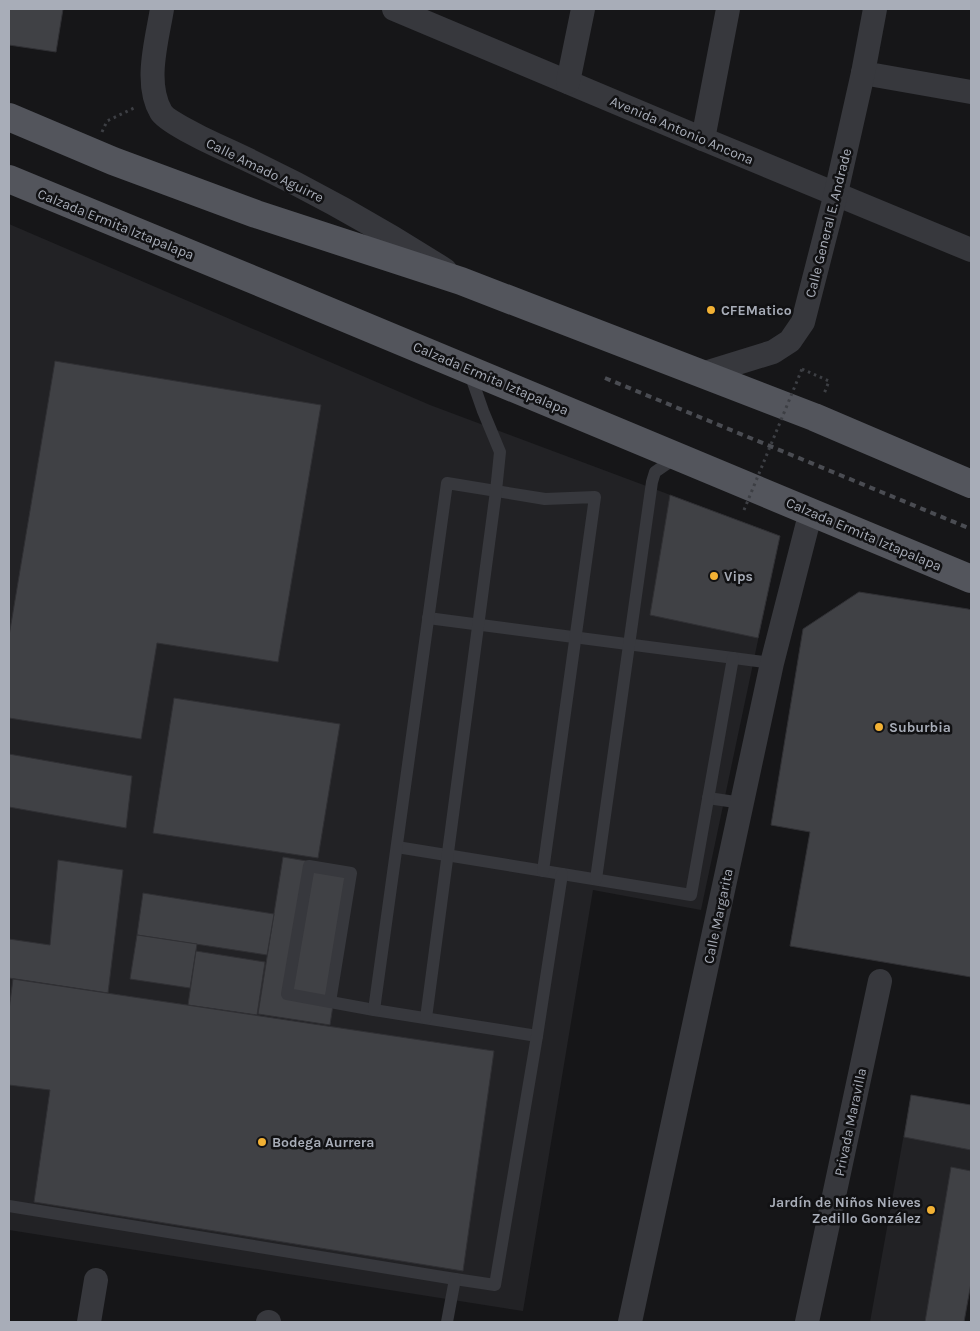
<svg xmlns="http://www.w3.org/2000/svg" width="980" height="1331" font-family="Karla,sans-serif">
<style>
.built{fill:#222225}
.building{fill:#404145;stroke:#303034}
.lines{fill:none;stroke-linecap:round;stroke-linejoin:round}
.path{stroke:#3d3f44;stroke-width:3;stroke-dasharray:2.5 4;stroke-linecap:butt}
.service{stroke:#37383d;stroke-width:12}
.minor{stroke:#37383d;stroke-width:24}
.primary{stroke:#53555c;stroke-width:28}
.rail{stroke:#4a4c52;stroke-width:4;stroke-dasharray:6 5;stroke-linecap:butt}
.path-bridge{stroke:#3d3f44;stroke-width:3;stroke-dasharray:2.5 4;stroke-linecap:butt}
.poi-dot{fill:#f2b134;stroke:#111113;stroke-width:2}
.labels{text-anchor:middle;stroke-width:5;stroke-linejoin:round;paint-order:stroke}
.street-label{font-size:14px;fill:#a8adb8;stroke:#111113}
.poi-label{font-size:14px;font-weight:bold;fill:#a8adb8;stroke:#111113;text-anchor:start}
</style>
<rect width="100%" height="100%" fill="#161618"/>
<!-- built -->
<g class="built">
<path d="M9,224L430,405L780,536L701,910L593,890L523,1311L9,1230Z"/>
<path d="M911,1095L971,1105V1283L964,1322H870Z"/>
</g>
<!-- building -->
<g class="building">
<path d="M9,9H63L56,52L9,45Z"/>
<path d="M55,361L321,405L278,662L157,643L141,739L9,718V636Z"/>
<path d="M670,495L780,536L758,638L650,615Z"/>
<path d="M859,592L968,609L971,610V977L790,946L810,832L771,825L803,629Z"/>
<path d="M174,698L340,724L318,858L153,833Z"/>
<path d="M9,754L132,776L126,828L9,807Z"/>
<path d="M283,857L354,869L330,1025L258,1014Z"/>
<path d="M58,860L123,870L108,993L9,978V939L50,945Z"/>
<path d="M143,893L274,914L267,955L137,935Z"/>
<path d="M137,935L197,944L190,988L130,979Z"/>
<path d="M196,951L265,962L257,1015L188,1005Z"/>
<path d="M13,979L494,1051L463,1271L34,1202L50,1090L9,1085V1010Z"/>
<path d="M911,1095L971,1105V1150L904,1137Z"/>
<path d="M951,1167L971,1171V1283L964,1322H925Z"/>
</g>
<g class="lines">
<!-- path -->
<g class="path">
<path d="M102,132L107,121L136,107"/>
<path d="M802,369L829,381L824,394"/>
</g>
<!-- service -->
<g class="service">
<path d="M428,618L772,663"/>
<path d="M708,798L742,803"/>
<path d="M397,847L691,895L733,658"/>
<path d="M596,879L652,482L655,472L678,456"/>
<path d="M330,1002L351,873L309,866L287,994L374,1010L537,1036"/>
<path d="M374,1010L447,483L545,499L595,497L543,871"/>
<path d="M426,1018L496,491L500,452L483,411L469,371"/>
<path d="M9,1206L455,1279L495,1285L537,1036L562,874"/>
<path d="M447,1322L455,1279"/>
</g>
<!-- minor -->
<g class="minor">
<path d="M162,9C157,40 144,83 161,112C166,121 205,140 216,145C296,181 372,223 445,270"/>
<path d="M394,9L703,139L971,250"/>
<path d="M863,73L971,92"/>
<path d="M568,82L583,9"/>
<path d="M703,139L728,9"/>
<path d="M702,374L773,352L790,341L803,322L836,193L863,73L875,9"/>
<path d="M89,1322L96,1280"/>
<path d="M268,1322H269"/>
<path d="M630,1322L772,663L811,511"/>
<path d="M807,1322L880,981"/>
</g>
<!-- primary -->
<g class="primary">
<path d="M9,117L113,161L256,214L461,281L814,417L971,484"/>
<path d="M9,179L290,295L971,579"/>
</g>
<!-- rail -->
<path class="rail" d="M605,378L971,529"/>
<!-- path-bridge -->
<path class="path-bridge" d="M744,510L802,369"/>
</g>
<!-- markers -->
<g class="poi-dot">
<circle cx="711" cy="310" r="5"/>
<circle cx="714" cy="576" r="5"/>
<circle cx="879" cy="727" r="5"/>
<circle cx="262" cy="1142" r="5"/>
<circle cx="931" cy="1210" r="5"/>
</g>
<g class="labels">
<!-- street labels -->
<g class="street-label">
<text transform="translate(682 130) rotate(23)" y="5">Avenida Antonio Ancona</text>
<text transform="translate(265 170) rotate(26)" y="5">Calle Amado Aguirre</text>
<text transform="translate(828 223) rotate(-76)" y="5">Calle General E. Andrade</text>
<text transform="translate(116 224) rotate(22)" y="5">Calzada Ermita Iztapalapa</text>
<text transform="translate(491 378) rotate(23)" y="5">Calzada Ermita Iztapalapa</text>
<text transform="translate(864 534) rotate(23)" y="5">Calzada Ermita Iztapalapa</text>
<text transform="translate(718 916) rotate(-78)" y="5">Calle Margarita</text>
<text transform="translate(850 1122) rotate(-78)" y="5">Privada Maravilla</text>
</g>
<!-- poi labels -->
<g class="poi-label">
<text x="721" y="315">CFEMatico</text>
<text x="724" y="581">Vips</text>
<text x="889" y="732">Suburbia</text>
<text x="272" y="1147">Bodega Aurrera</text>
<text x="921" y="1207" text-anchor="end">Jardín de Niños Nieves<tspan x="921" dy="16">Zedillo González</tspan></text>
</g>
</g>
<!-- border -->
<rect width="980" height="1331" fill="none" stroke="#a8adb8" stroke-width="20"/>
</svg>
